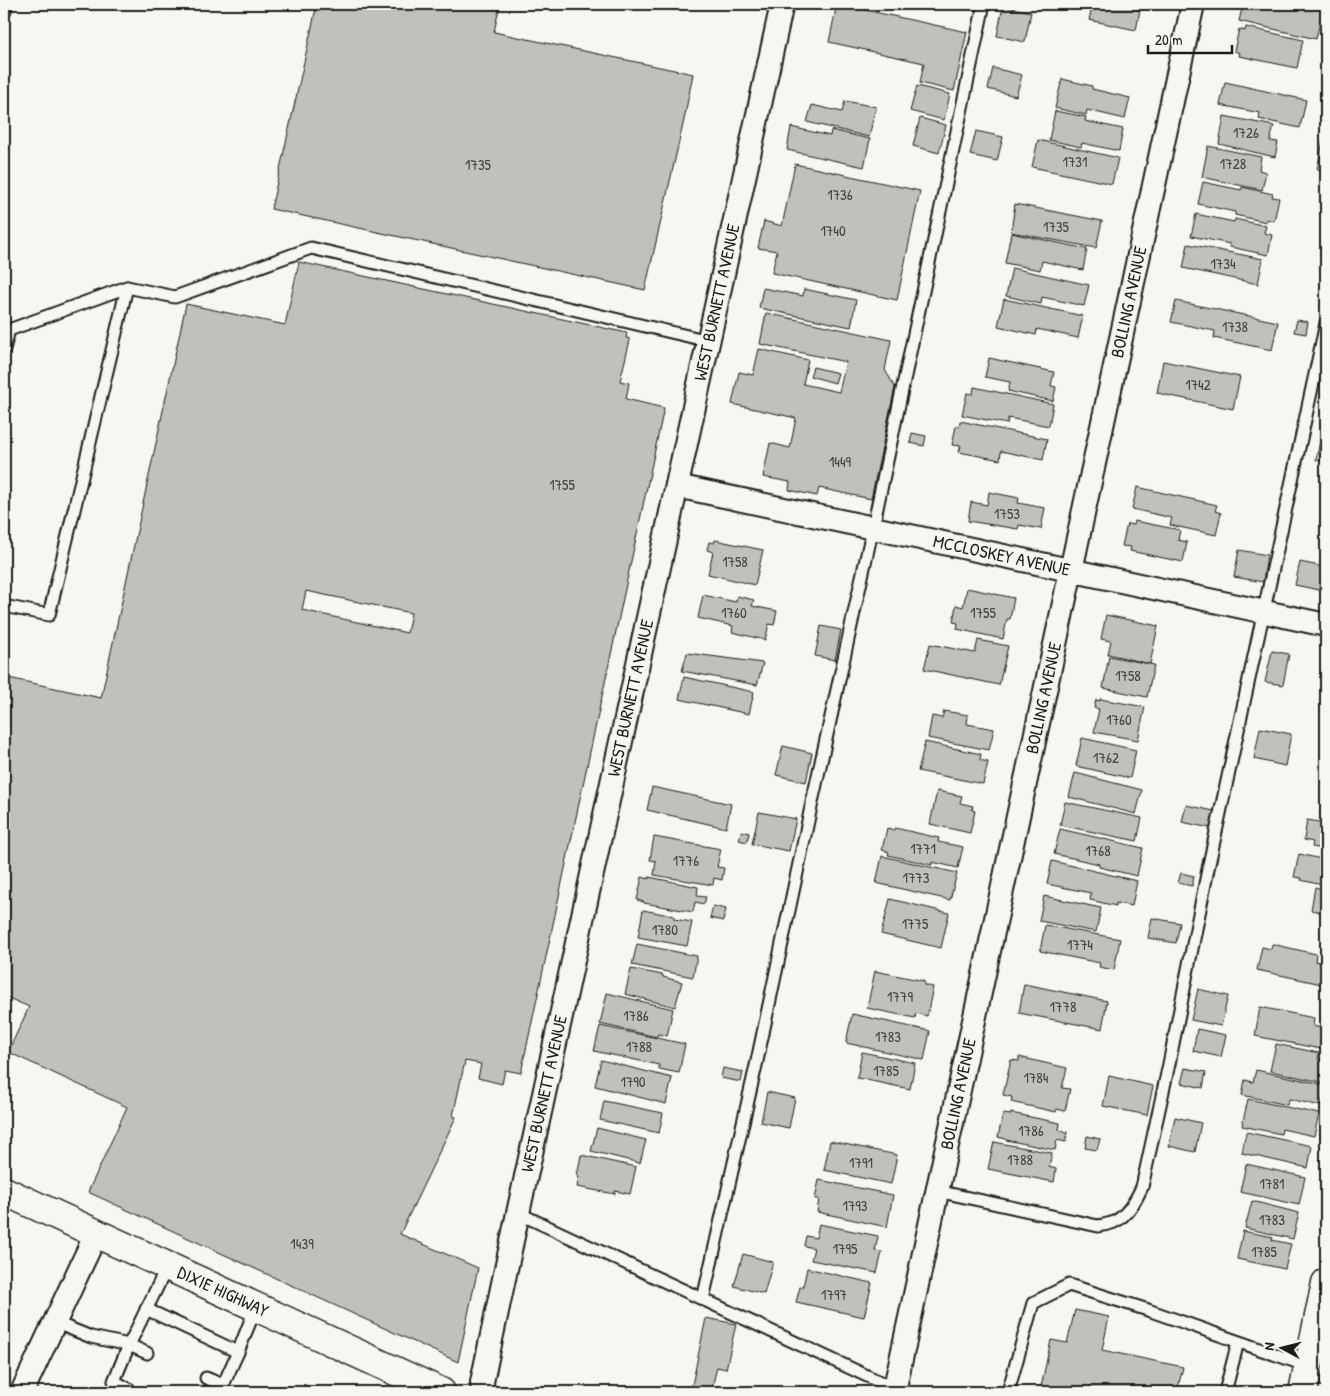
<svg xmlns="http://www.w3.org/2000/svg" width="1330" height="1396" font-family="'Patrick Hand',sans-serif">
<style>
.building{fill:#c0c0bd;stroke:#1c1c1c;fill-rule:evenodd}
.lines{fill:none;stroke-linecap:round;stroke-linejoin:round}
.service-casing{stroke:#1c1c1c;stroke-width:15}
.minor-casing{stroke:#1c1c1c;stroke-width:26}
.tertiary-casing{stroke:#1c1c1c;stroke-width:31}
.service{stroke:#f6f6f2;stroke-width:11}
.minor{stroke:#f6f6f2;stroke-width:22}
.tertiary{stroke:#f6f6f2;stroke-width:28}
.rail{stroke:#1c1c1c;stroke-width:4;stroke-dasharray:8 4;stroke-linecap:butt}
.labels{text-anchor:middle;stroke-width:4;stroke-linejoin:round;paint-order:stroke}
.number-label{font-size:15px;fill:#454544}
.street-label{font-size:18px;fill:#1c1c1c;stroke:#f6f6f2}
</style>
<rect width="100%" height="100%" fill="#f6f6f2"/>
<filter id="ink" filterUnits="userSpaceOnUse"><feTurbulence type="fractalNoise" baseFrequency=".02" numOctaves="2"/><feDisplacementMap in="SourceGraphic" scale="10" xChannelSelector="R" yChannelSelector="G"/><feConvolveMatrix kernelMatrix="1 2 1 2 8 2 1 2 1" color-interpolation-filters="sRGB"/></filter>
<g filter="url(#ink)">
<!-- building -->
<g class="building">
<path d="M317,4H500L494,32L693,74L684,120L645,290L271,209Z"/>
<path d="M837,4L967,32L954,91L920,83L924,63L829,42Z"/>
<path d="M1093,4H1138L1137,10H1140L1136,30L1089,20Z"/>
<path d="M1243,4H1301L1323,9L1316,39L1239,21Z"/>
<path d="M1003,6L1031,12L1025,42L997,36Z"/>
<path d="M1246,27L1303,40L1297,68L1239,56L1240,53L1234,51L1239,29L1245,31Z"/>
<path d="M993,68L1022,75L1016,96L988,89Z"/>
<path d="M1062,79L1092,86V89L1130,98L1125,119L1087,110L1086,115L1055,108Z"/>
<path d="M1225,82L1306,100L1300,128L1259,119L1260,113L1220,105Z"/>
<path d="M917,86L950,94L944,120L910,111Z"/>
<path d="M845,101L876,107L869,137L807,122L812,105L842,112Z"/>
<path d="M1055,111L1086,117L1085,121L1123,129L1119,151L1082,143L1081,147L1049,140Z"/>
<path d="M1224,116L1274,126L1270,141L1278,142L1275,157L1219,144Z"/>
<path d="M920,118L946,125L939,153L913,146Z"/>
<path d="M791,127L830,136L831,130L870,139L864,167L787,150Z"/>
<path d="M976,131L1003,137L997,161L970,155Z"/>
<path d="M1038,140L1118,158L1112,184L1032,167Z"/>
<path d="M1323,141H1326V172L1317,169Z"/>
<path d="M1208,146L1261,157L1259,170L1266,172L1262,190L1202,177Z"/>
<path d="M795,164L920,191L897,300L772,273L777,251L758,248L764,221L782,226Z"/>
<path d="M1203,182L1241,190L1242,187L1273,194L1272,197L1279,198L1274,221L1266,219V222L1235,215V212L1198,204Z"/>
<path d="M1015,204L1102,221L1096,248L1011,232Z"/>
<path d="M1196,214L1234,222L1235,219L1266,226L1264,233L1272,235L1268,255L1230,247V244L1191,236Z"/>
<path d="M1011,233L1087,249L1083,270L1042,261L1040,270L1005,263Z"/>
<path d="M1188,244L1263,259L1258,284L1183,268Z"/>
<path d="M299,262L627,333L626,338L630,339V340L620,381L629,383L626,399L664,408L521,1073L505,1070L502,1084L478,1078L481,1064L465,1061L453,1116L456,1117L400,1234L478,1268L458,1362L88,1192L127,1107L8,1052L29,1007L4,996V677L101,698L186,304L285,325ZM306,591L411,613L407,633L302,610Z"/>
<path d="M1012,268L1089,285L1084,306L1042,297L1041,304L1006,296Z"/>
<path d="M763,288L803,296L804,289L856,300L851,327L759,308Z"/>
<path d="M1004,299L1083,316L1078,338L1037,329L1036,335L998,326Z"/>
<path d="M1176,301L1278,322L1272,350L1214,338L1215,331L1171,322Z"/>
<path d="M766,313L891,340L885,370L895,387L871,499L819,488L817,496L789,490L790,482L763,477L770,443L790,448L796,418L732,404L739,372L753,375L759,349L808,360L803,384L839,392L846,362L760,344Z"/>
<path d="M1297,320L1308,322L1306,334L1294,332Z"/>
<path d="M989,358L1054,372L1051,386L1056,387L1053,401L1008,391L1010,382L985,377Z"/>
<path d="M1163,361L1240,377L1233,409L1157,393Z"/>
<path d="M813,367L838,373L835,383L810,376Z"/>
<path d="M974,387L1053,404L1049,426L1008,418L1007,424L962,415L967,393L973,394Z"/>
<path d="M960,421L1047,439L1043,460L1001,451L1000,460L959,452L961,446L952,445L956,426L959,427Z"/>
<path d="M1322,432L1326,434V462L1316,460Z"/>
<path d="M912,433L926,436L924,446L910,443Z"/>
<path d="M1137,487L1217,505L1215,511L1221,513L1216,535L1170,525L1172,518L1132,509Z"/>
<path d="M989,492L1019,498L1018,503L1045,508L1041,529L1019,525L1018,529L968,521L971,502L987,505Z"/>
<path d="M1135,521L1180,530L1178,540L1187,542L1183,562L1130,551L1131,547L1122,546L1127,524L1134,525Z"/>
<path d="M715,540L763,550L755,585L708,574L713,552L707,550L709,542L714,543Z"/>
<path d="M1239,550L1267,555L1263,582L1234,577Z"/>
<path d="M1300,562L1324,567L1319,590L1295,585Z"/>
<path d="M967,588L1014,598L1010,619H1007L1003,639L957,629L958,623L953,622L956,605L963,607Z"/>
<path d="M703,595L736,602L737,596L754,600L752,606L777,611L774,625L769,624L765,640L732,632L733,626L698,618Z"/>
<path d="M1106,615L1158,626L1150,664L1108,654L1111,641L1101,639Z"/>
<path d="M821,626L841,630L835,660L815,656Z"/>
<path d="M978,640L1008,646L999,685L924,669L930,644L975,653Z"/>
<path d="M1272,651L1289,654L1283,685L1265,682Z"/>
<path d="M687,653L763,663L757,685L682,671Z"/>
<path d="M1109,656L1154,665L1147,697L1103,688Z"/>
<path d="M684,677L754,692L749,714L679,699Z"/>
<path d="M1100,699L1145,707L1138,740L1094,732L1099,709L1094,708L1096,700L1100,701Z"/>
<path d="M944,711L968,715L967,724L994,729L989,750L928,738L932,716L942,718Z"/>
<path d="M1260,728L1291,734L1285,766L1254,759Z"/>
<path d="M1082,738L1136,750L1130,778L1076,766Z"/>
<path d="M925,742L981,754L980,760L988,762L983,784L918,771Z"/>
<path d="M783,746L812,753L806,782L776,775Z"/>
<path d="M1075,773L1142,790L1136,814L1069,797Z"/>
<path d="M652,787L731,804L726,828L647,810Z"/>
<path d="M1326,787V815L1320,814Z"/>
<path d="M937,791L962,796L960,803L973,806L972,810L975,811L970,833L930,824Z"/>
<path d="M1065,802L1142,818L1137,841L1060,825Z"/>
<path d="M1186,805L1214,811L1210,828L1182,822Z"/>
<path d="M759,812L796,819L789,851L752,844Z"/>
<path d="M1307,820L1326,823V857H1323L1324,849L1312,847L1313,842L1304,840Z"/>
<path d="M887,828L894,830L895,828L939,838L938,842L963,847L958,868L932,862V865L888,855L889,852L882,850Z"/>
<path d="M1060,829L1143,848L1137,876L1099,867V864L1054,854Z"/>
<path d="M741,831L749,833L747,842L739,840Z"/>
<path d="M654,837L721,849L717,867L724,868L722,880L714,878L713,885L654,875L656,861L650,860Z"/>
<path d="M1299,854L1326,860V886L1301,880L1302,878L1294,877Z"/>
<path d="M882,856L957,873L950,900L876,883Z"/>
<path d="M1052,861L1137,881L1132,906L1116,903V906L1090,900L1091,893L1047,884Z"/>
<path d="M1181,873L1194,876L1192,886L1178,883Z"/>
<path d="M642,877L649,879V877L698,887L697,896L706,897L704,904L695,902L693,912L644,903V902L637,900Z"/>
<path d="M1315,887L1326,890V913L1311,910Z"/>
<path d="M1044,896L1101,908L1096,932L1039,921Z"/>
<path d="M890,899L949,913L941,948L881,934Z"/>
<path d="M713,906L726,909L723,921L710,918Z"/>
<path d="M643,910L674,916V919L692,922L687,946L638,937Z"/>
<path d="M1152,918L1180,923L1176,943L1148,938Z"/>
<path d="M1045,925L1120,939L1114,970L1099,967L1100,963L1040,951Z"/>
<path d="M637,944L697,956L693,977L632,965Z"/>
<path d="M1272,944L1316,954L1315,961L1326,964V985L1257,970L1262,947L1271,949Z"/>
<path d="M631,969L663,975V977L682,982L675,1007L625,994Z"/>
<path d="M875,971L924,981V985L933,987L927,1016L916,1013L915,1018L867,1008Z"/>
<path d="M1024,984L1107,1001L1102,1029L1019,1013Z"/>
<path d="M1198,989L1228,996L1221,1026L1191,1020Z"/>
<path d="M607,993L673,1009L667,1036L658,1034L657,1037L600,1024Z"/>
<path d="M1260,1007L1314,1018L1313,1026L1326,1029V1050L1255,1036Z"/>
<path d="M852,1014L930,1031L924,1060L846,1043Z"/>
<path d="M600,1026L685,1044L679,1073L659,1069V1065L594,1051Z"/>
<path d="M1197,1029L1226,1035L1221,1057L1193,1051Z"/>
<path d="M1276,1044L1319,1053L1318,1059L1326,1061V1083L1270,1071Z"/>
<path d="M862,1052L915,1063L910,1089L857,1078Z"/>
<path d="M1019,1057L1067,1068L1062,1088L1070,1089L1065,1111L1057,1109L1056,1112L1011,1102L1012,1097L1003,1095L1011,1060L1019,1061Z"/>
<path d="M601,1060L672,1078L666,1104L595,1086Z"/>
<path d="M723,1068L743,1072L741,1082L721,1078Z"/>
<path d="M1185,1068L1206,1072L1203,1088L1181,1083Z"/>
<path d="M1256,1070L1326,1085L1321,1106L1289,1099L1287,1105L1242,1095L1245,1080L1253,1082Z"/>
<path d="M1109,1076L1153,1086L1147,1115L1103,1106Z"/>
<path d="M767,1092L795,1098L789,1128L761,1122Z"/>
<path d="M1248,1099L1319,1114L1314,1136L1282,1129L1281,1134L1242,1126Z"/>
<path d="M604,1101L663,1113L659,1133L600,1120Z"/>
<path d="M1011,1113L1060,1123L1059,1130L1067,1132L1066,1142L1057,1140L1055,1150L1006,1140V1139L998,1137L1003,1114L1011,1115Z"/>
<path d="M1175,1117L1201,1123L1195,1152L1169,1146Z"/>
<path d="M597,1128L646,1140L640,1163L591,1151Z"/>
<path d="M1246,1132L1312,1146L1308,1168L1242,1153Z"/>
<path d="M1087,1136L1100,1139L1097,1150L1085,1148Z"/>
<path d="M830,1141L897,1155L891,1184L824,1170Z"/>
<path d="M994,1142L1052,1153L1049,1167L1056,1169L1054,1182L988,1169Z"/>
<path d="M581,1155L636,1167L630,1194L615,1191V1194L577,1187L579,1177L577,1176Z"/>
<path d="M1246,1164L1305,1177L1299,1205L1240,1192Z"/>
<path d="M819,1180L893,1195L887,1227L817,1212L819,1199H815Z"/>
<path d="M1252,1201L1299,1213L1293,1239L1245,1228Z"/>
<path d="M819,1224L878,1236L875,1251L882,1252L877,1273L811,1260L814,1248L804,1246L806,1236L816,1238Z"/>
<path d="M1243,1231L1273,1237L1272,1240L1291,1244L1285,1269L1237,1259Z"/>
<path d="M743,1254L773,1262L764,1294L734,1286Z"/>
<path d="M807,1268L872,1283L864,1317L796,1302L800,1287H803Z"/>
<path d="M1075,1310L1109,1317L1102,1350L1183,1367L1177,1392H1040L1051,1340L1067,1343Z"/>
<path d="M706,1318L736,1324L726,1369L717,1367L711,1392H700L691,1390Z"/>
<path d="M304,1384L305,1385L322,1392H296L297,1390L301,1392Z"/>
</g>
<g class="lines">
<defs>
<g id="service">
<path d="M4,349L9,330L127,287L175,297L311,248L709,341"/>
<path d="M4,606L49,615L127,287"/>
<path d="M937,1191L1098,1226C1103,1225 1110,1224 1114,1222C1128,1215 1136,1200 1142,1187L1169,1064L1208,869L1326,323"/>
<path d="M518,1213L895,1389"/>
<path d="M703,1299L757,1061L811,807L873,527L984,4"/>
<path d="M146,1309L238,1352"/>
<path d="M54,1322L91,1337L129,1345L167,1267"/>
<path d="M206,1378L223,1385"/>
<path d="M129,1389L114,1381L129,1345L147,1353"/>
<path d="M220,1392L238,1352L256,1307"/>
<path d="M1008,1392L1033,1303L1069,1285L1148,1310L1308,1366"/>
<path d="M1225,1392L1238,1342"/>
</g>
<g id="minor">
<path id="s1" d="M677,486L1326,625"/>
<path d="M22,1392L96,1234"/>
<path id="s2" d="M483,1392L482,1382L518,1213L782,4"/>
<path id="s3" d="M894,1392L1193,4"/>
</g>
<g id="tertiary">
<path id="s4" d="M4,1191L441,1392"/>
<path d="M1303,1392L1326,1283"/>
</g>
</defs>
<!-- service casing -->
<use href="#service" class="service-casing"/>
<!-- minor casing -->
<use href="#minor" class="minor-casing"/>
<!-- tertiary casing -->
<use href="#tertiary" class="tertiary-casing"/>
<!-- service -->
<use href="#service" class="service"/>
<!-- minor -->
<use href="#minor" class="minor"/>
<!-- tertiary -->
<use href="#tertiary" class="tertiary"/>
<!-- rail -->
<path class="rail" d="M4,38L12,4"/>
</g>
</g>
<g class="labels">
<!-- number labels -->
<g class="number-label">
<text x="1246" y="138">1726</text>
<text x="1075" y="167">1731</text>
<text x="1233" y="169">1728</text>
<text x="478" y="170">1735</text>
<text x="840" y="200">1736</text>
<text x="1056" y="232">1735</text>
<text x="833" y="236">1740</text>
<text x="1223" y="269">1734</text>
<text x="1235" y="332">1738</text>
<text x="1198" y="390">1742</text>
<text x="840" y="467">1449</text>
<text x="562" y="490">1755</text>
<text x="1007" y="519">1753</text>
<text x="735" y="567">1758</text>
<text x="734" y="618">1760</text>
<text x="983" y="618">1755</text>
<text x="1128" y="681">1758</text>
<text x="1119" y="725">1760</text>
<text x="1106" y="763">1762</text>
<text x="923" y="854">1771</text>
<text x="1098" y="856">1768</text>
<text x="686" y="866">1776</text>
<text x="916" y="883">1773</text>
<text x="915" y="929">1775</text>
<text x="665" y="935">1780</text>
<text x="1080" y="950">1774</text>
<text x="900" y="1002">1779</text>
<text x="1063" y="1012">1778</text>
<text x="636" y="1021">1786</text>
<text x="888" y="1042">1783</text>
<text x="639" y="1052">1788</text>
<text x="886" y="1076">1785</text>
<text x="1036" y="1083">1784</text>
<text x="633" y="1087">1790</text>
<text x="1031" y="1136">1786</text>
<text x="1020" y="1165">1788</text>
<text x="861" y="1168">1791</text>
<text x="1272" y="1189">1781</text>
<text x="855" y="1211">1793</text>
<text x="1272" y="1225">1783</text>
<text x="302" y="1249">1439</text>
<text x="845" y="1254">1795</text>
<text x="1264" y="1257">1785</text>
<text x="834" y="1300">1797</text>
</g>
<!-- street labels -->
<g class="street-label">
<text dy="6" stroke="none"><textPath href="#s2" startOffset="1115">WEST BURNETT AVENUE</textPath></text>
<text dy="6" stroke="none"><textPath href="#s3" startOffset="1115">BOLLING AVENUE</textPath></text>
<text dy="6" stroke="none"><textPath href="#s1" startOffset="332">MCCLOSKEY AVENUE</textPath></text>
<text dy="6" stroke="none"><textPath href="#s2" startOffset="710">WEST BURNETT AVENUE</textPath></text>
<text dy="6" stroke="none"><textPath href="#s3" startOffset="710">BOLLING AVENUE</textPath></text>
<text dy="6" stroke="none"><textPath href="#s2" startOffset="305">WEST BURNETT AVENUE</textPath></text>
<text dy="6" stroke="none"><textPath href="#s3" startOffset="305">BOLLING AVENUE</textPath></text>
<text dy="6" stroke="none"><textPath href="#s4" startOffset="241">DIXIE HIGHWAY</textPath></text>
</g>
</g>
<!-- margin -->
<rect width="1330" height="1396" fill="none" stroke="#f6f6f2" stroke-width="20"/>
<rect x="10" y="10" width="1310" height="1376" fill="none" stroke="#1c1c1c" stroke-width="2" filter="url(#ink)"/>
<!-- north arrow -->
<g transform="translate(1282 1348) rotate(277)" stroke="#f6f6f2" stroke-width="4" paint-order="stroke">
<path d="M0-4L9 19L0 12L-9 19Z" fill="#1c1c1c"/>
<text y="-8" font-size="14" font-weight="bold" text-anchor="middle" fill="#1c1c1c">N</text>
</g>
<!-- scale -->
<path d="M1148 45v8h84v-8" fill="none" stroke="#1c1c1c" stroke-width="2.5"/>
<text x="1155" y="45" font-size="15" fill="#1c1c1c" stroke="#f6f6f2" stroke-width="4" paint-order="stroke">20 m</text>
</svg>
